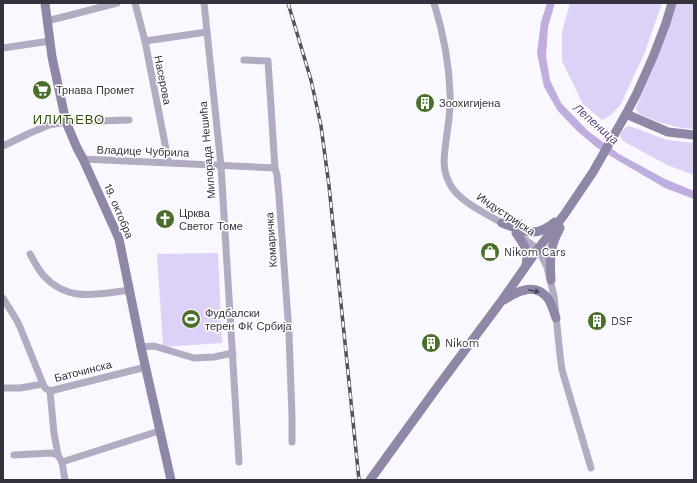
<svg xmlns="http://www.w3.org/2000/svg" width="697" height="483" font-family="'Work Sans',sans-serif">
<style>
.green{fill:#ded1f8}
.water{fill:#beadde}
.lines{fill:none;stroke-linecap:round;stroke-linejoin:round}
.street{stroke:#b2abc1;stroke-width:7}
.secondary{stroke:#9086a5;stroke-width:9}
.rail-casing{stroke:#53515b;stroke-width:3.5}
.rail{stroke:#fff;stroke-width:2;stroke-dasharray:6;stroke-linecap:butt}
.oneway{fill:#4c4757}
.labels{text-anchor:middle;stroke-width:3;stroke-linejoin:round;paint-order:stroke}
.street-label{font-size:11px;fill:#35323d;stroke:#fff}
.poi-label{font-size:11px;fill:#35323d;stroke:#fff;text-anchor:start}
.water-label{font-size:12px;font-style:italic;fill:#5e4583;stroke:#fff}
.quarter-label{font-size:13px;letter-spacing:1px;fill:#2e4f0d;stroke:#fff}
</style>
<rect width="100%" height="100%" fill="#f9f8fe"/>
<!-- green -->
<g class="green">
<path d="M570,3H662L645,52L621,104L611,115L602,120L583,104L562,61V32Z"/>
<path d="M676,3H694V129C674,128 656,122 638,113L636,108L657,59Z"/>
<path d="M628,126L635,128L667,140L694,143V175L667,165L623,141L620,136L622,131Z"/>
<path d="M218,253L222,343L163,347L157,254Z"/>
</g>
<!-- water -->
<path class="water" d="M547,3H555L548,27L546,56L550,80L561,103L588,131L619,154L665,179L694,191V199L665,188L617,160L596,147L576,130L558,111L544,87L537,53L541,22Z"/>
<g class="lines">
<!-- street -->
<g class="street">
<path d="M135,3L145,41L167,154L168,162"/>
<path d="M204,3L221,166L239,462"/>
<path d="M434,3C443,32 449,62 450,93C451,106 449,120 447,133C445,152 440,168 451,186C460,202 489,215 505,225"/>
<path d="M47,21L117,3"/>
<path d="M145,41L207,32"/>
<path d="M3,48L50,41"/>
<path d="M244,60L268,61L275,168L277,175L279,196L289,333L292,417V442"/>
<path d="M3,146L30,133L49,125L66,122L129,120"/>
<path d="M83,159L275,168"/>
<path d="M520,236L538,249L547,267L554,296L560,355L562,370L591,468"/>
<path d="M30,254C34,261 38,269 43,275C68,303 97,294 130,290"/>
<path d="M3,298L16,319L20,327L43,384"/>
<path d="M141,347L154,346L194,358L214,357L233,353"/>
<path d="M3,388H20L43,384L45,388L50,391L146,367"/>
<path d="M50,391L54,433L58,455"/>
<path d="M14,455L51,453L58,455L62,462L159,431"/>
<path d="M62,462L65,480"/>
</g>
<!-- secondary -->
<g class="secondary">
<path d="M45,3L52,57L66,122L77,148L83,159L119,239L141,347L171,480"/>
<path d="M626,114L668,132L694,135"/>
<path d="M502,223C524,231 535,239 555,222"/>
<path d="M516,233C524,244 529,251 526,265"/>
<path d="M551,280C550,258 549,248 560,228"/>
<path d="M504,300C519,290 537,282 549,300C552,306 554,312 556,318"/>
<path d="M370,480L436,389L500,303L538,249L564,215L593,172L626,114L637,93L653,57L666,23L672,3"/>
</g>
<defs>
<path id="rail" d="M288,3L311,80L321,126L329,186L359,480"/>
</defs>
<!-- rail casing -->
<use href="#rail" class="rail-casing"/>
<!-- rail -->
<use href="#rail" class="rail"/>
</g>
<!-- one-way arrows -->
<defs><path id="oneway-solid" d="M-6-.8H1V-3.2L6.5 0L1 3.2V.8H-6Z"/></defs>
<use class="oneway" href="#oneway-solid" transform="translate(534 291) rotate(12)"/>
<!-- icons -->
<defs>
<symbol id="supermarket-disc" viewBox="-11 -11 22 22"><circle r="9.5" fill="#496f2a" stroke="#fff"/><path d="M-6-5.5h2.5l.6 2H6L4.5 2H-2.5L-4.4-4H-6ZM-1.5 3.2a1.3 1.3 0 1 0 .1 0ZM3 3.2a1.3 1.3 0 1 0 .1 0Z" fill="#fff"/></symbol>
<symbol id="building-disc" viewBox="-11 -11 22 22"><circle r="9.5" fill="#496f2a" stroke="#fff"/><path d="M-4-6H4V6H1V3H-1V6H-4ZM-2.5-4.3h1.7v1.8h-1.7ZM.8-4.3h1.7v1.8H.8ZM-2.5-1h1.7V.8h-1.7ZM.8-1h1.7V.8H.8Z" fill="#fff"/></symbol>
<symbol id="church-disc" viewBox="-11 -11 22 22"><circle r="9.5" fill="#496f2a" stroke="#fff"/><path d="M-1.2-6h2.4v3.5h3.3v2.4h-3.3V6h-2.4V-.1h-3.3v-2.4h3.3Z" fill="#fff"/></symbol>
<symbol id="shop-disc" viewBox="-11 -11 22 22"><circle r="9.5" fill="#496f2a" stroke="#fff"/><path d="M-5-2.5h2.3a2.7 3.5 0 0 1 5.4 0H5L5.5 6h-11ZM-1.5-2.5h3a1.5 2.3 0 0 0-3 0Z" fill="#fff"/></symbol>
<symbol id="stadium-disc" viewBox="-11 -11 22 22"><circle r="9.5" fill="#496f2a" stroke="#fff"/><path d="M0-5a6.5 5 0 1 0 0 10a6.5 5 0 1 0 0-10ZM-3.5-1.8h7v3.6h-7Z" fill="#fff"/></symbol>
</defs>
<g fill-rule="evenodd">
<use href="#supermarket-disc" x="31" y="79" width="22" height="22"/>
<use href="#building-disc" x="414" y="92" width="22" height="22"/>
<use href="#church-disc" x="154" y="208" width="22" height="22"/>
<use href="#shop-disc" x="479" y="241" width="22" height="22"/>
<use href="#stadium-disc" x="180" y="308" width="22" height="22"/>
<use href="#building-disc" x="586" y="310" width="22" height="22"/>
<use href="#building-disc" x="420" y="332" width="22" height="22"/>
</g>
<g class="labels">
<!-- street labels -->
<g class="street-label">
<text transform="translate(163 80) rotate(79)" y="4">Насерова</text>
<text transform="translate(207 150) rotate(-95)" y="4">Милорада Нешића</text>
<text transform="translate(143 151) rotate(2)" y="4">Владице Чубрила</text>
<text transform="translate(119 211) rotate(67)" y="4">19. октобра</text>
<text transform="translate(506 214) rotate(34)" y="4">Индустријска</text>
<text transform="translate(271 240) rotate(-94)" y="4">Комаричка</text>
<text transform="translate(83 371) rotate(-14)" y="4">Баточинска</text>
</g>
<!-- poi labels -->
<g class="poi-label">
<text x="56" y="94">Трнава Промет</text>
<text x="439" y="107">Зоохигијена</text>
<text x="179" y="217">Црква<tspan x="179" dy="13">Светог Томе</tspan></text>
<text x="504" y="256">Nikom Cars</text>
<text x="205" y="317">Фудбалски<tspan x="205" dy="13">терен ФК Србија</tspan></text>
<text x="611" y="325">DSF</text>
<text x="445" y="347">Nikom</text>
</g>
<!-- water labels -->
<g class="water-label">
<text transform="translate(596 124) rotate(41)" y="4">Лепеница</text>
</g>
<!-- quarter labels -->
<g class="quarter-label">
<text x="69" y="124">ИЛИЋЕВО</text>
</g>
</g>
<!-- border -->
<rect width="697" height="483" fill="none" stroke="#35323d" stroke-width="8"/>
</svg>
